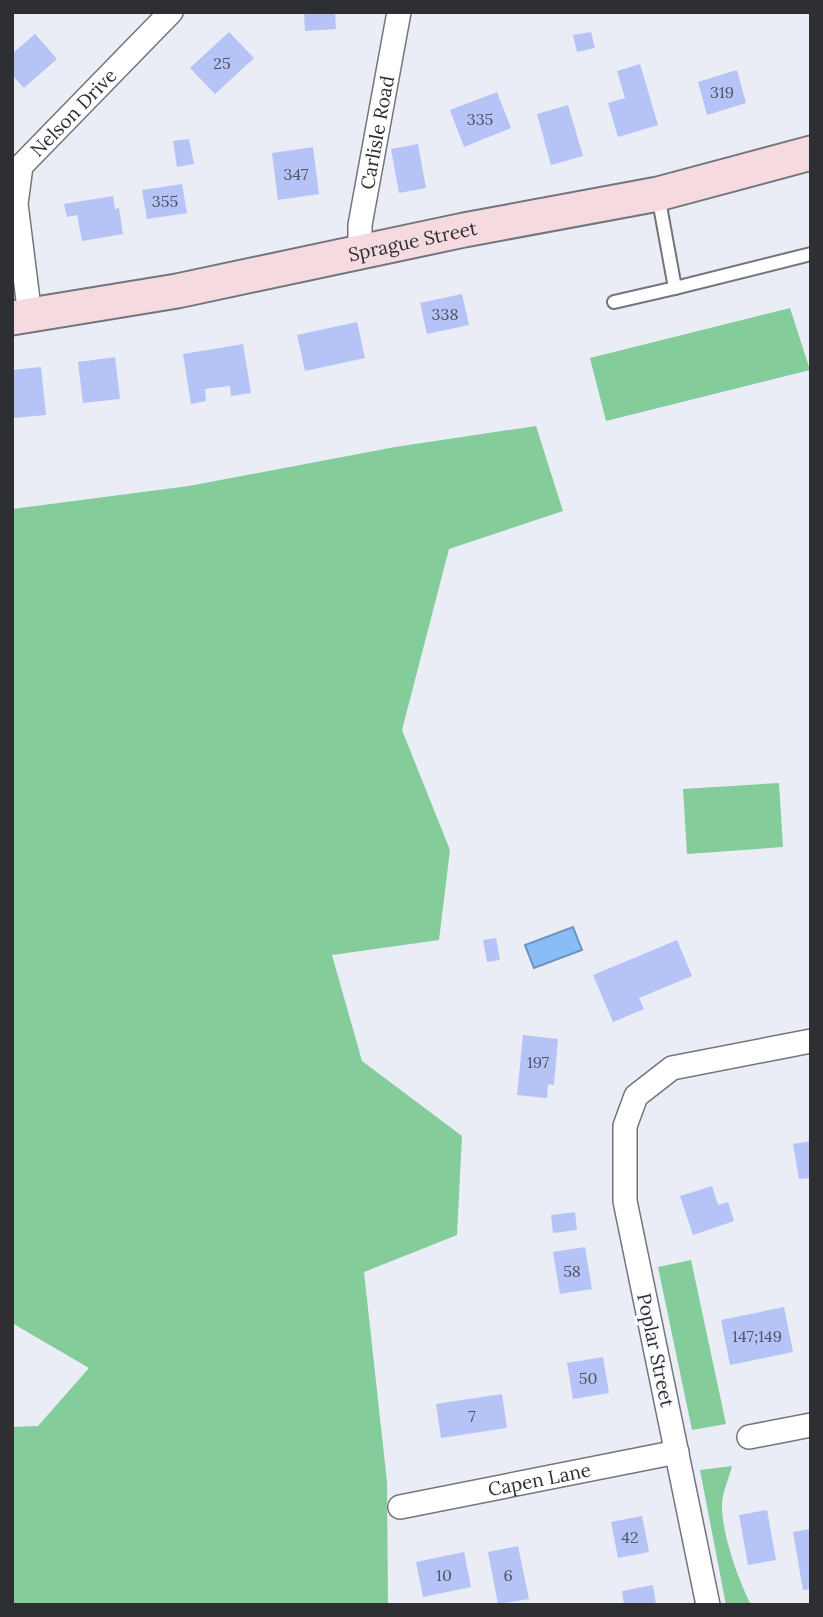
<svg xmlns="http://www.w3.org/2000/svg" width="823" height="1617" font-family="Lora,serif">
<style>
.green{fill:#84cd9b}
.water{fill:#88bdf8;stroke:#6d92bd;stroke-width:2}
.building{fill:#b5c3f7}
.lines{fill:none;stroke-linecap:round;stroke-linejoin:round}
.service-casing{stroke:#73757d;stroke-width:16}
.minor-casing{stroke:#73757d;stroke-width:26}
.secondary-casing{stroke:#73757d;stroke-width:37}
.service{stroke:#fff;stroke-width:12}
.minor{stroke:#fff;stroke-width:23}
.secondary{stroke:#f5dae0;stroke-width:33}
.labels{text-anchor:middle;stroke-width:6;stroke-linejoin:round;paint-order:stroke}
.number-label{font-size:16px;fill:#505464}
.street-label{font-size:19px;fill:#2e2f33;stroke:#f9fbfe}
</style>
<rect width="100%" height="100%" fill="#eaedf6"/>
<!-- green -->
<g class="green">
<path d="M790,308L810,370L606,421L590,358Z"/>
<path d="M536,426L563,511L449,549L402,730L450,850L439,940L332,955L362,1061L462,1136L457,1235L364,1272L387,1482L388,1605H12V1427L38,1426L89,1368L12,1323V509L189,486L395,447Z"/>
<path d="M779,783L783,847L687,854L683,789Z"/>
<path d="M691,1260L726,1424L692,1430L658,1267Z"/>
<path d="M732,1466C729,1478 723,1491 722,1503C721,1532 738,1579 751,1605H726L700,1470Z"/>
</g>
<!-- water -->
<path class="water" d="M573,927L582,950L534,968L525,945Z"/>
<!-- building -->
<g class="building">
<path d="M304,12H335L336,29L305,31Z"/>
<path d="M229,32L254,58L215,94L190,68Z"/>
<path d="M591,32L595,48L577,52L573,35Z"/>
<path d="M35,34L57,59L24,88L12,75V54Z"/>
<path d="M640,64L658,125L618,137L608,103L625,98L617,71Z"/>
<path d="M737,70L746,103L707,115L698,82Z"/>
<path d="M497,92L511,128L464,147L450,110Z"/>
<path d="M568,105L583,156L551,165L537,114Z"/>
<path d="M189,139L194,164L177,167L173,141Z"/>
<path d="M418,144L426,188L399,193L391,149Z"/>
<path d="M313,147L319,194L278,200L272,153Z"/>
<path d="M182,184L187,213L147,219L142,190Z"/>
<path d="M113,196L115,209L119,208L123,234L82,241L77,215L67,217L64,204Z"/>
<path d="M462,294L469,325L427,334L420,303Z"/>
<path d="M357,322L365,358L305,371L297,335Z"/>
<path d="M243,344L251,393L231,396L230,386L205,389L206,401L191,404L183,354Z"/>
<path d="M115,357L120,399L83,403L78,362Z"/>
<path d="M41,367L46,415L12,418V370Z"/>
<path d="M496,938L500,960L487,962L483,940Z"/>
<path d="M677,940L692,976L639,998L644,1009L613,1022L593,975Z"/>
<path d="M523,1035L558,1039L554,1085L548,1084L547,1098L517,1095Z"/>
<path d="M811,1141V1178L799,1179L793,1144Z"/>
<path d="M712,1186L718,1205L728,1202L734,1221L693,1235L680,1196Z"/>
<path d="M575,1212L577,1230L553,1233L551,1215Z"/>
<path d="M585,1247L592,1289L560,1294L553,1252Z"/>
<path d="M784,1307L793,1352L730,1365L721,1320Z"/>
<path d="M603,1357L609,1393L573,1399L567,1363Z"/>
<path d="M502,1394L507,1428L441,1438L436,1404Z"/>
<path d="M767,1510L776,1560L748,1565L739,1515Z"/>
<path d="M642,1516L649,1552L618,1558L611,1522Z"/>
<path d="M811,1529V1589L803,1590L793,1532Z"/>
<path d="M518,1546L529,1599L498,1604L488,1552Z"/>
<path d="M464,1552L471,1587L423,1597L416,1562Z"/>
<path d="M653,1585L656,1605H624L622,1591Z"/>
</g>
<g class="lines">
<defs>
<g id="service">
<path d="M675,288L811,254"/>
<path d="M614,302L675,288L658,195"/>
</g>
<g id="minor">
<path id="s1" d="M360,253V225L399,12"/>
<path id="s2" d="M30,316L16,204L21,166L171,12"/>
<path d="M749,1437L811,1425"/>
<path id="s3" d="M400,1507L677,1452"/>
<path d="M708,1605L625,1201V1126L636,1096L672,1068L811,1041"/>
</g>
<g id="secondary">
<path id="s4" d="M12,318L177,291L464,230L658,194L811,153"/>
</g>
</defs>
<!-- service casing -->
<use href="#service" class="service-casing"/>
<!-- minor casing -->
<use href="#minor" class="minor-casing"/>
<!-- secondary casing -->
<use href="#secondary" class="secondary-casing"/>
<!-- service -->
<use href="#service" class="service"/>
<!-- minor -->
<use href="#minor" class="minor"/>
<!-- secondary -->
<use href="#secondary" class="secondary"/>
</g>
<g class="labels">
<!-- number labels -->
<g class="number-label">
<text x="222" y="69">25</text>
<text x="722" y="98">319</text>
<text x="480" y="125">335</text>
<text x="296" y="180">347</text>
<text x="165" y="207">355</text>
<text x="445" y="320">338</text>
<text x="538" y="1068">197</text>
<text x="572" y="1277">58</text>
<text x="757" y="1342">147;149</text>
<text x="588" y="1384">50</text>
<text x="472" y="1422">7</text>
<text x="630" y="1543">42</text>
<text x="444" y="1581">10</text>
<text x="508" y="1581">6</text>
</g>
<!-- street labels -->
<g class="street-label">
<text dy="7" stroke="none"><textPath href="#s2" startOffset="226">Nelson Drive</textPath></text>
<text dy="7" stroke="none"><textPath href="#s1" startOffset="122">Carlisle Road</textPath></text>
<text dy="7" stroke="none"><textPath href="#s4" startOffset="408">Sprague Street</textPath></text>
<text transform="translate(656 1350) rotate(78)" y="7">Poplar Street</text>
<text dy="7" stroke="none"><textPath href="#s3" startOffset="142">Capen Lane</textPath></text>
</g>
</g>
<!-- border -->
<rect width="823" height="1617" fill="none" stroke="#2e2f33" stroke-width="28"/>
</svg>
